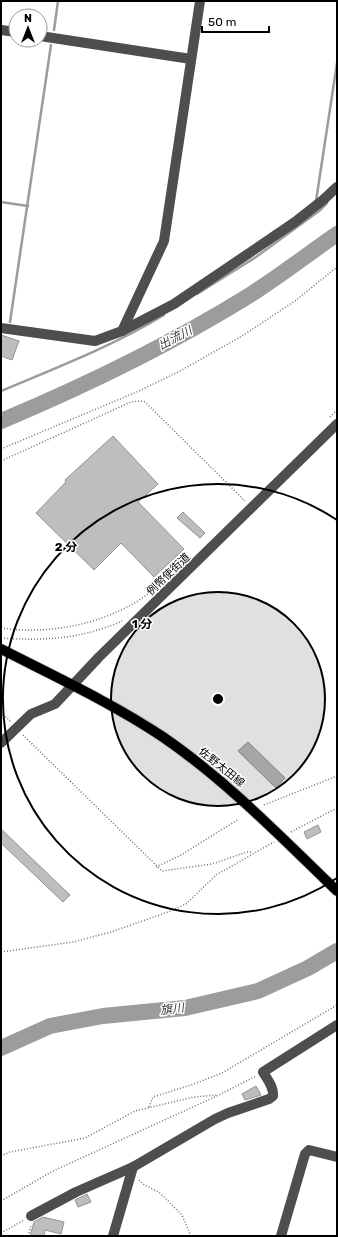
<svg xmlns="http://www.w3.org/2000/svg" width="338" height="1237" font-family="Rubik,'Noto Sans JP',sans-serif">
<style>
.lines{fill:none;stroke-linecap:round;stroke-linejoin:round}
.stream{stroke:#9c9c9c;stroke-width:2.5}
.river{stroke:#9c9c9c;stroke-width:16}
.building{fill:#bebebe;stroke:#929292}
.major-casing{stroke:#dbdbdb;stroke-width:12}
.path{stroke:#707070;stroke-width:1.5;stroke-dasharray:1 2;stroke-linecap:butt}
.minor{stroke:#4e4e4e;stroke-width:10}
.major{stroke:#000;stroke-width:10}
.ring{fill:none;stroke:#000;stroke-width:2}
.labels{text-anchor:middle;stroke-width:3;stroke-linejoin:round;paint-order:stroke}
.street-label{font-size:11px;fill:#000;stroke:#fff}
.water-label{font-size:12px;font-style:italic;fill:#3d3d3d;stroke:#fff}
.centre{fill:#000;stroke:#fff;stroke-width:2}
.ring-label{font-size:12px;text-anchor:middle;font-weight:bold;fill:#000;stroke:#fff;stroke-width:3;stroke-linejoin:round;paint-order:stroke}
</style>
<rect width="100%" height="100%" fill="#fff"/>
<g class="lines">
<!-- stream -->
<g class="stream">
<path d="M54,30L58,1"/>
<path d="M316,201L337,63"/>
<path d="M1,202L28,206"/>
<path d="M197,294L256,257L319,211L327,203"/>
<path d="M10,322L51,45"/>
<path d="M1,391C56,368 113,346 164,315"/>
</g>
<!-- river -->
<g class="river">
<path d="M1,421C87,385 171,344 250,295C280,276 308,254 337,234"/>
<path d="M1,1048L50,1026L103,1016L185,1008L258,991L308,968L337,951"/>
</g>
</g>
<!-- building -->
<g class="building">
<path d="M1,335L19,341L12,360L1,356Z"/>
<path d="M113,436L158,484L138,502L184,549L154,577L121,543L94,570L36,513L66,482L65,480Z"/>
<path d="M183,512L205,533L200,538L177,518Z"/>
<path d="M248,742L285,778L276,788L238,751Z"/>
<path d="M318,825L321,832L307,839L304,832Z"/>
<path d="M1,829L70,895L63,902L1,843Z"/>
<path d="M256,1086L261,1095L245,1100L242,1094Z"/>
<path d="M87,1194L91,1202L78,1207L75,1200Z"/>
<path d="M43,1217L64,1222L61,1234L45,1230L44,1236H30L34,1222Z"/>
</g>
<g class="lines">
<defs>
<path id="major" d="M1,649C56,677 112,703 163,737C227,781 281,837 337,891"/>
</defs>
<!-- major casing -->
<use href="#major" class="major-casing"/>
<!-- path -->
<g class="path">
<path d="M330,417L337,410"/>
<path d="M1,449L139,391L180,371L242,336L295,301L337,267"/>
<path d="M1,461L131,402L141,401L145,402L245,501"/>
<path d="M1,628C43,634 89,627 127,607C136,603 145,596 153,590"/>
<path d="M1,638C44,641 82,639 122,621"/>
<path d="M1,712L11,722"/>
<path d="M23,735L162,871L212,864L247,852H253"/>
<path d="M264,805L337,776"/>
<path d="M291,832L337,808"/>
<path d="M156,867L181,855L239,819"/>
<path d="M1,952L73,942L111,932L171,911L186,904L216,875L274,842"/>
<path d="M149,1107L153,1097L194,1084L222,1073L337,1005"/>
<path d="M1,1156L10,1152L85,1138L135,1111L194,1097L217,1095"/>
<path d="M139,1180L143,1184L160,1193L182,1215L191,1236"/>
<path d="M1,1201L53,1171L219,1095L256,1076"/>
<path d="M1,1233L24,1220"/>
<path d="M28,1236L31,1225"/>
</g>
<!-- minor -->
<g class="minor">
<path d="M1,30L16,32"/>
<path d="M40,36L191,59"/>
<path d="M1,328L95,341L122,331L174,304L295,222L323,200L337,187"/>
<path d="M122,331L164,241L200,1"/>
<path d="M1,743L31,714L55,704L99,657L337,424"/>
<path d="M31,1216L76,1192L133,1167L215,1119L228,1113L269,1099L273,1096C274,1087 267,1079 263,1072L337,1025"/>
<path d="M113,1236L133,1167"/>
<path d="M281,1236L305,1154L309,1150L337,1157"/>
</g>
<!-- major -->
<use href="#major" class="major"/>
</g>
<!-- distance rings -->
<circle cx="218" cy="699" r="107" fill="#000" fill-opacity=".12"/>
<g class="ring">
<circle cx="218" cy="699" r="107"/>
<path d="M337 878A215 215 0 1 1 337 520"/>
</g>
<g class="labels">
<!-- street labels -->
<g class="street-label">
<text transform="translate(168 574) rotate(-44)" y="4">例幣使街道</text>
<text transform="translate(222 767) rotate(39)" y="4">佐野太田線</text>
</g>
<!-- water labels -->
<g class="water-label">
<text transform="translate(175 338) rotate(-28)" y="4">出流川</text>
<text transform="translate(172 1009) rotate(-7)" y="4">旗川</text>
</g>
</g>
<circle cx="218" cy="699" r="6" class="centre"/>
<g class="ring-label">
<text x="66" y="551">2 分</text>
<text x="142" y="628">1 分</text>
</g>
<!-- border -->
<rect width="338" height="1237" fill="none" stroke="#000000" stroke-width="4"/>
<!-- north arrow -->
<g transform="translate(28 28)"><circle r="19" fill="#ffffff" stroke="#999999"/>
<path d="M0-3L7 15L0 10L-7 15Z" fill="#000000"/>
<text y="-6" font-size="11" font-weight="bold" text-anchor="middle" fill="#000000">N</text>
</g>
<!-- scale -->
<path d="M202 26v6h67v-6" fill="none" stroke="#000000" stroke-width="2"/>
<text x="208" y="26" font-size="12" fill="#000000" stroke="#ffffff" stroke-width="3" paint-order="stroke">50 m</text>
</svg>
